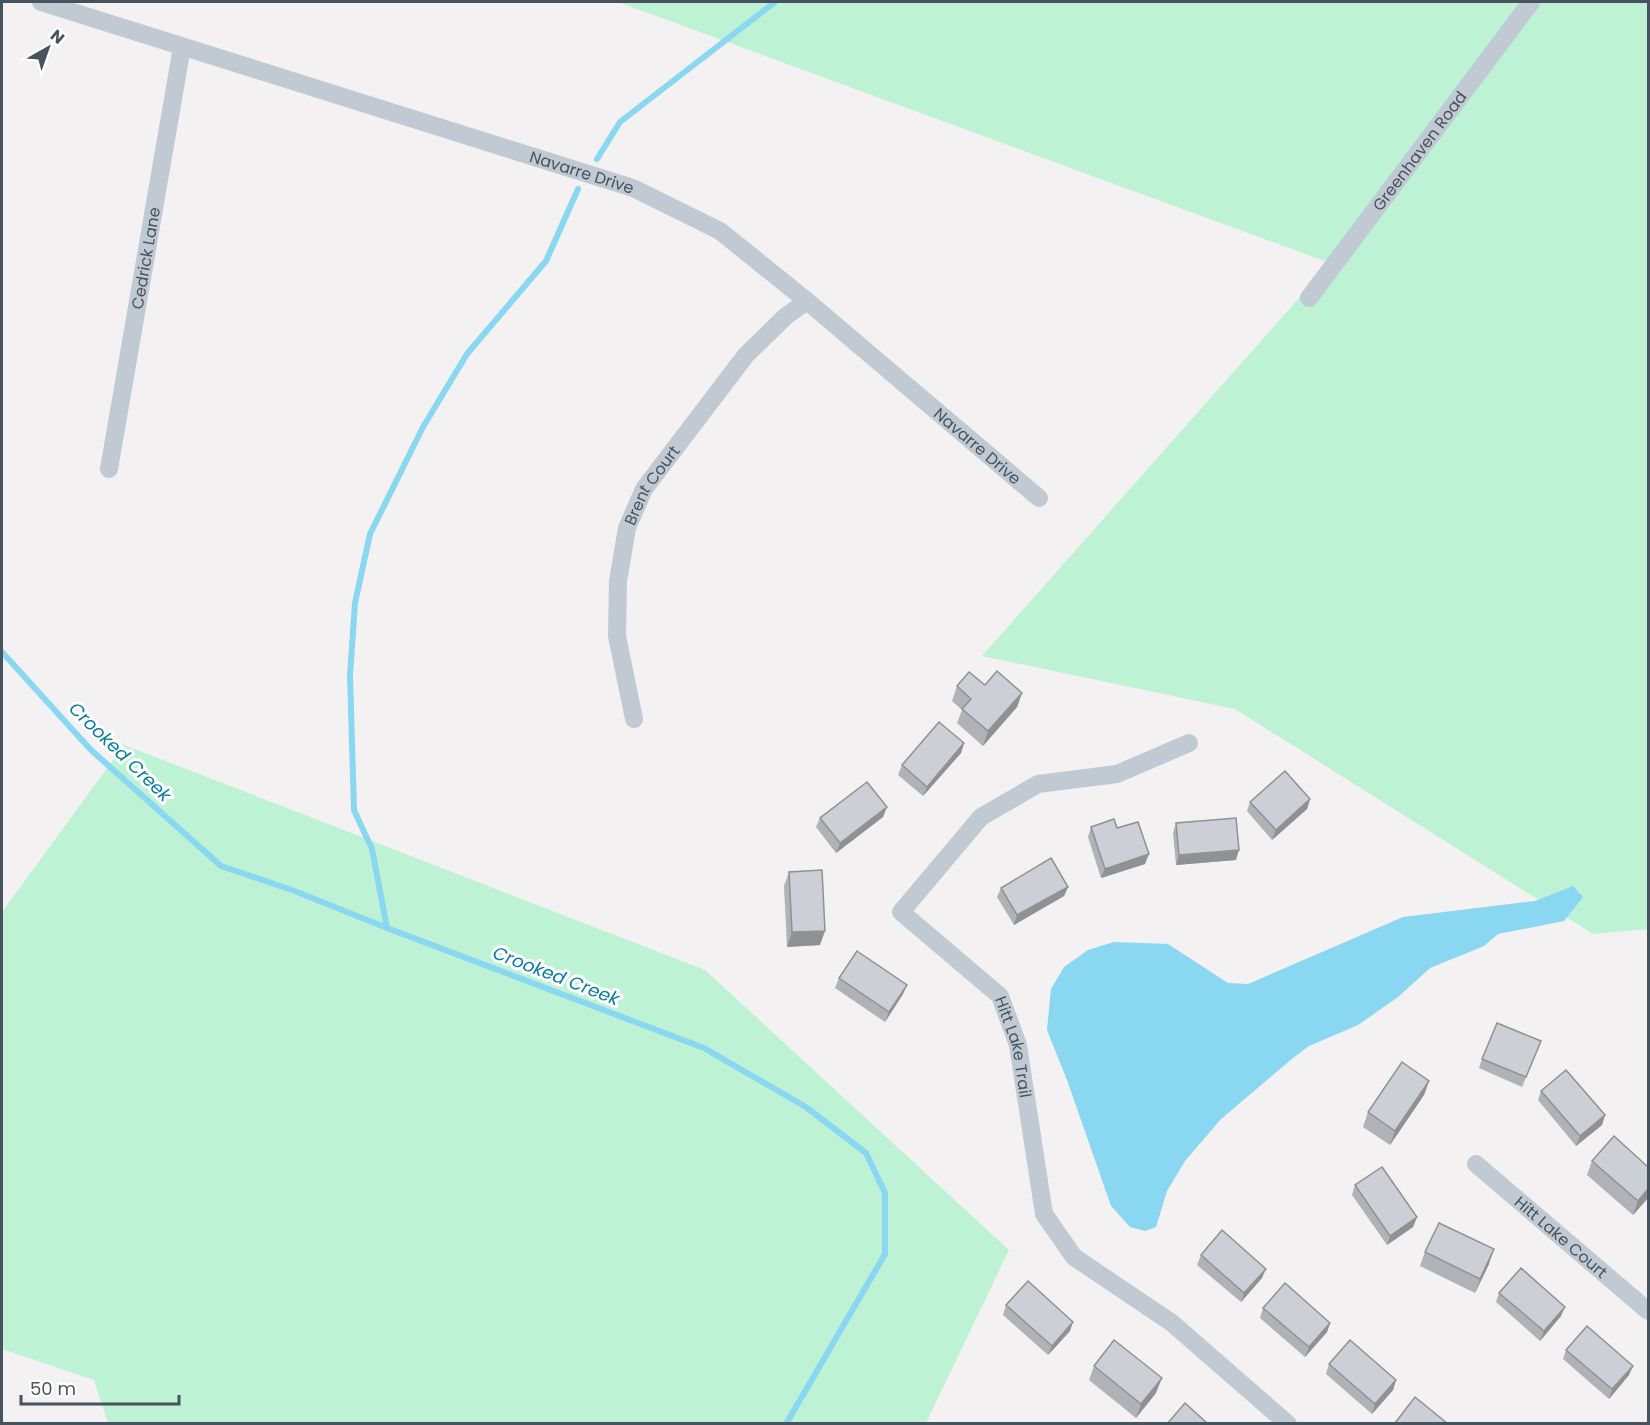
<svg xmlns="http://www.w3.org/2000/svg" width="1650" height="1425" font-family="Poppins,sans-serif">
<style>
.green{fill:#bef2d4}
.water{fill:#89d7f1}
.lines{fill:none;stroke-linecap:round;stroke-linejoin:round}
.stream{stroke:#89d7f1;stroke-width:6}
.street{stroke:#c1cad3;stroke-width:18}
.wall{fill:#afb2b7}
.shaded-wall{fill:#8f9195}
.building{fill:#cccfd5;stroke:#8f9195;stroke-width:1.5}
.labels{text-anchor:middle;stroke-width:6;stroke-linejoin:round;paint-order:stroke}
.street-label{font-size:16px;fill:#47535f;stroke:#fff}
.water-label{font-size:18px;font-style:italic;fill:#067ca5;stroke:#fff}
</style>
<rect width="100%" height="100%" fill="#f3f1f1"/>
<!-- green -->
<g class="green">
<path d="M618,2H1648V929L1593,934L1235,709L982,656L1330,263Z"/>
<path d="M124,745L705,970L1009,1250L926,1423H108L94,1380L2,1349V912Z"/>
</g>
<!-- water -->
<path class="water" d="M1573,886L1583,897L1564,921L1498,934L1484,946L1430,968L1398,997L1358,1025L1309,1046L1293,1058L1221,1119L1185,1161L1167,1191L1156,1227L1145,1231L1130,1227L1111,1206L1067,1080L1047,1030L1051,989L1064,967L1088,950L1114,942L1168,944L1228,983L1248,984L1403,917L1535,901Z"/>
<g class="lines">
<!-- stream -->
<g class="stream">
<path d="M597,159L620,122L775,2"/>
<path d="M2,652L91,750L221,866L292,890L387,928L704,1048L806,1107L866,1153L885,1193V1254L786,1424"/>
<path d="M387,928L372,849L354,810L350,675L355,603L370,534L423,427L467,354L546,261L578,189"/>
</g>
<!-- street -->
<g class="street">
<path id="s1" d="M41,2L633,188L720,231L807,301L1039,498"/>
<path id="s2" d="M1309,298L1531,2"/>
<path id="s3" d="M109,469L182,47"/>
<path id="s4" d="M634,719L617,636L618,581L627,528L644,489L746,355L786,316L807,301"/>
<path id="s5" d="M1189,743L1117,774L1038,784L981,817L901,912L1000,996L1018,1045L1044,1214L1074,1257L1172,1323L1288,1424"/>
<path id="s6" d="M1476,1164L1648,1311"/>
</g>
</g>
<!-- wall -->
<g class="wall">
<path d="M985,685L1022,693L1017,707L983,746L957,723L962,710L952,701L957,686Z"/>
<path d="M964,743L961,753L923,796L898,775L902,765Z"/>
<path d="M1310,799L1307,809L1272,840L1247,811L1250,802Z"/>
<path d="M883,817L836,853L816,827L820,818Z"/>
<path d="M1176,823L1236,860L1176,865L1173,833Z"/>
<path d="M1091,827L1117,828L1145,864L1101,878L1088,837Z"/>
<path d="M789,872L820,945L787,947L784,886Z"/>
<path d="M1068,887L1064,896L1014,925L997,897L1001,888Z"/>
<path d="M839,978L903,994L885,1022L835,988Z"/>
<path d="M1537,1051L1522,1087L1479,1068L1482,1059Z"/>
<path d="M1429,1081L1424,1095L1390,1145L1363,1127L1368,1112Z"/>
<path d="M1541,1091L1605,1115L1602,1125L1576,1146L1538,1100Z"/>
<path d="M1592,1161L1648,1167V1198L1633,1215L1587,1175Z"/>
<path d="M1355,1185L1417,1217L1413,1227L1387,1245L1352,1195Z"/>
<path d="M1425,1252L1489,1264L1475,1293L1420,1266Z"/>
<path d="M1201,1255L1262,1278L1241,1302L1197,1265Z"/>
<path d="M1499,1293L1561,1316L1540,1341L1496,1302Z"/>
<path d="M1006,1305L1070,1331L1048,1355L1003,1315Z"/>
<path d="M1263,1308L1330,1323L1327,1332L1305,1357L1260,1318Z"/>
<path d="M1566,1350L1629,1375L1609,1399L1563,1359Z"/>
<path d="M1329,1364L1396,1380L1393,1390L1372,1414L1326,1374Z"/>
<path d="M1094,1366L1156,1393L1136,1418L1089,1380Z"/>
</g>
<!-- shaded-wall -->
<g class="shaded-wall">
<path d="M1022,693L1017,707L983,746L988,731Z"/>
<path d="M964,743L961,753L923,796L927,787Z"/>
<path d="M1310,799L1307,809L1272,840L1276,830Z"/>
<path d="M887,807L883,817L836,853L840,843Z"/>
<path d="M1239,850L1236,860L1176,865L1179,855Z"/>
<path d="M1149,854L1145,864L1101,878L1105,869Z"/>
<path d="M1068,887L1064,896L1014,925L1017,915Z"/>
<path d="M825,931L820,945L787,947L792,932Z"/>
<path d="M907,985L903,994L885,1022L889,1012Z"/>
<path d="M1429,1081L1424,1095L1390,1145L1395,1131Z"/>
<path d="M1605,1115L1602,1125L1576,1146L1580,1136Z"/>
<path d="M1648,1189V1198L1633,1215L1638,1201Z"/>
<path d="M1417,1217L1413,1227L1387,1245L1390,1236Z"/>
<path d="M1494,1249L1489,1264L1475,1293L1480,1279Z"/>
<path d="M1266,1269L1262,1278L1241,1302L1244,1293Z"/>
<path d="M1565,1307L1561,1316L1540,1341L1544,1331Z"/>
<path d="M1073,1322L1070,1331L1048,1355L1052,1346Z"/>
<path d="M1330,1323L1327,1332L1305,1357L1309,1347Z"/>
<path d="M1633,1366L1629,1375L1609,1399L1612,1389Z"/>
<path d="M1162,1378L1156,1393L1136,1418L1141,1404Z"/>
<path d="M1396,1380L1393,1390L1372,1414L1375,1404Z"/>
</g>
<!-- building -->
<g class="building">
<path d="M997,671L1022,693L988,731L962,709L971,699L957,686L969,672L985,685Z"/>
<path d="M939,722L964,743L927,787L902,765Z"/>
<path d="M1285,771L1310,799L1276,830L1250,802Z"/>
<path d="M867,782L887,807L840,843L820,818Z"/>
<path d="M1236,818L1239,850L1179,855L1176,823Z"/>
<path d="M1114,819L1117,828L1138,822L1149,854L1105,869L1091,827Z"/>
<path d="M1051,858L1068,887L1017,915L1001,888Z"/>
<path d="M822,870L825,931L792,932L789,872Z"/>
<path d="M857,951L907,985L889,1012L839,978Z"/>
<path d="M1497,1023L1541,1041L1526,1077L1482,1059Z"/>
<path d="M1402,1062L1429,1081L1395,1131L1368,1112Z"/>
<path d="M1566,1070L1605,1115L1580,1136L1541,1091Z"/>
<path d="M1614,1136L1648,1167V1189L1638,1201L1592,1161Z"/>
<path d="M1382,1167L1417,1217L1390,1236L1355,1185Z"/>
<path d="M1439,1223L1494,1249L1480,1279L1425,1252Z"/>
<path d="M1222,1230L1266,1269L1244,1293L1201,1255Z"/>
<path d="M1521,1268L1565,1307L1544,1331L1499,1293Z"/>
<path d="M1028,1281L1073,1322L1052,1346L1006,1305Z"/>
<path d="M1285,1283L1330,1323L1309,1347L1263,1308Z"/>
<path d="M1587,1326L1633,1366L1612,1389L1566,1350Z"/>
<path d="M1114,1340L1162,1378L1141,1404L1094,1366Z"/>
<path d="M1350,1340L1396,1380L1375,1404L1329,1364Z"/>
<path d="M1415,1397L1448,1424H1396L1395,1423Z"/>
<path d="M1185,1403L1208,1424H1167Z"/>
</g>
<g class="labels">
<!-- street labels -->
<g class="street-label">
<text dy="6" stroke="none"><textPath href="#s2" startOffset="184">Greenhaven Road</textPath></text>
<text dy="6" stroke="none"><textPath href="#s1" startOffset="567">Navarre Drive</textPath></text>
<text dy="6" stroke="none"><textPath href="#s3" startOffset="214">Cedrick Lane</textPath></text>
<text dy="6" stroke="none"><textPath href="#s1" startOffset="1053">Navarre Drive</textPath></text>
<text dy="6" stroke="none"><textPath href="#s4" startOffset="243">Brent Court</textPath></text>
<text dy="6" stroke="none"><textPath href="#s5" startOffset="531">Hitt Lake Trail</textPath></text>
<text dy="6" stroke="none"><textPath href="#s6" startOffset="112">Hitt Lake Court</textPath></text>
</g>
<!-- water labels -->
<g class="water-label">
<text transform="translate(120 752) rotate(44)" y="6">Crooked Creek</text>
<text transform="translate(556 976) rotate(21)" y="6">Crooked Creek</text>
</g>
</g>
<!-- border -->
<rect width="1650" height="1425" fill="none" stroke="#47535f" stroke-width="6"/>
<!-- north arrow -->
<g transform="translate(48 48) rotate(40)" stroke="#ffffff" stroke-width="4.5" paint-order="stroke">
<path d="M0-4.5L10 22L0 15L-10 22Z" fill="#47535f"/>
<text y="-9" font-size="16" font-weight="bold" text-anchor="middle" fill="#47535f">N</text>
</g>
<!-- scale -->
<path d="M21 1395v9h158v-9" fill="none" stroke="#47535f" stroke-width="3"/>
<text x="30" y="1395" font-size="18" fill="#47535f" stroke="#ffffff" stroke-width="4.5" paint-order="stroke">50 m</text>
</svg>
